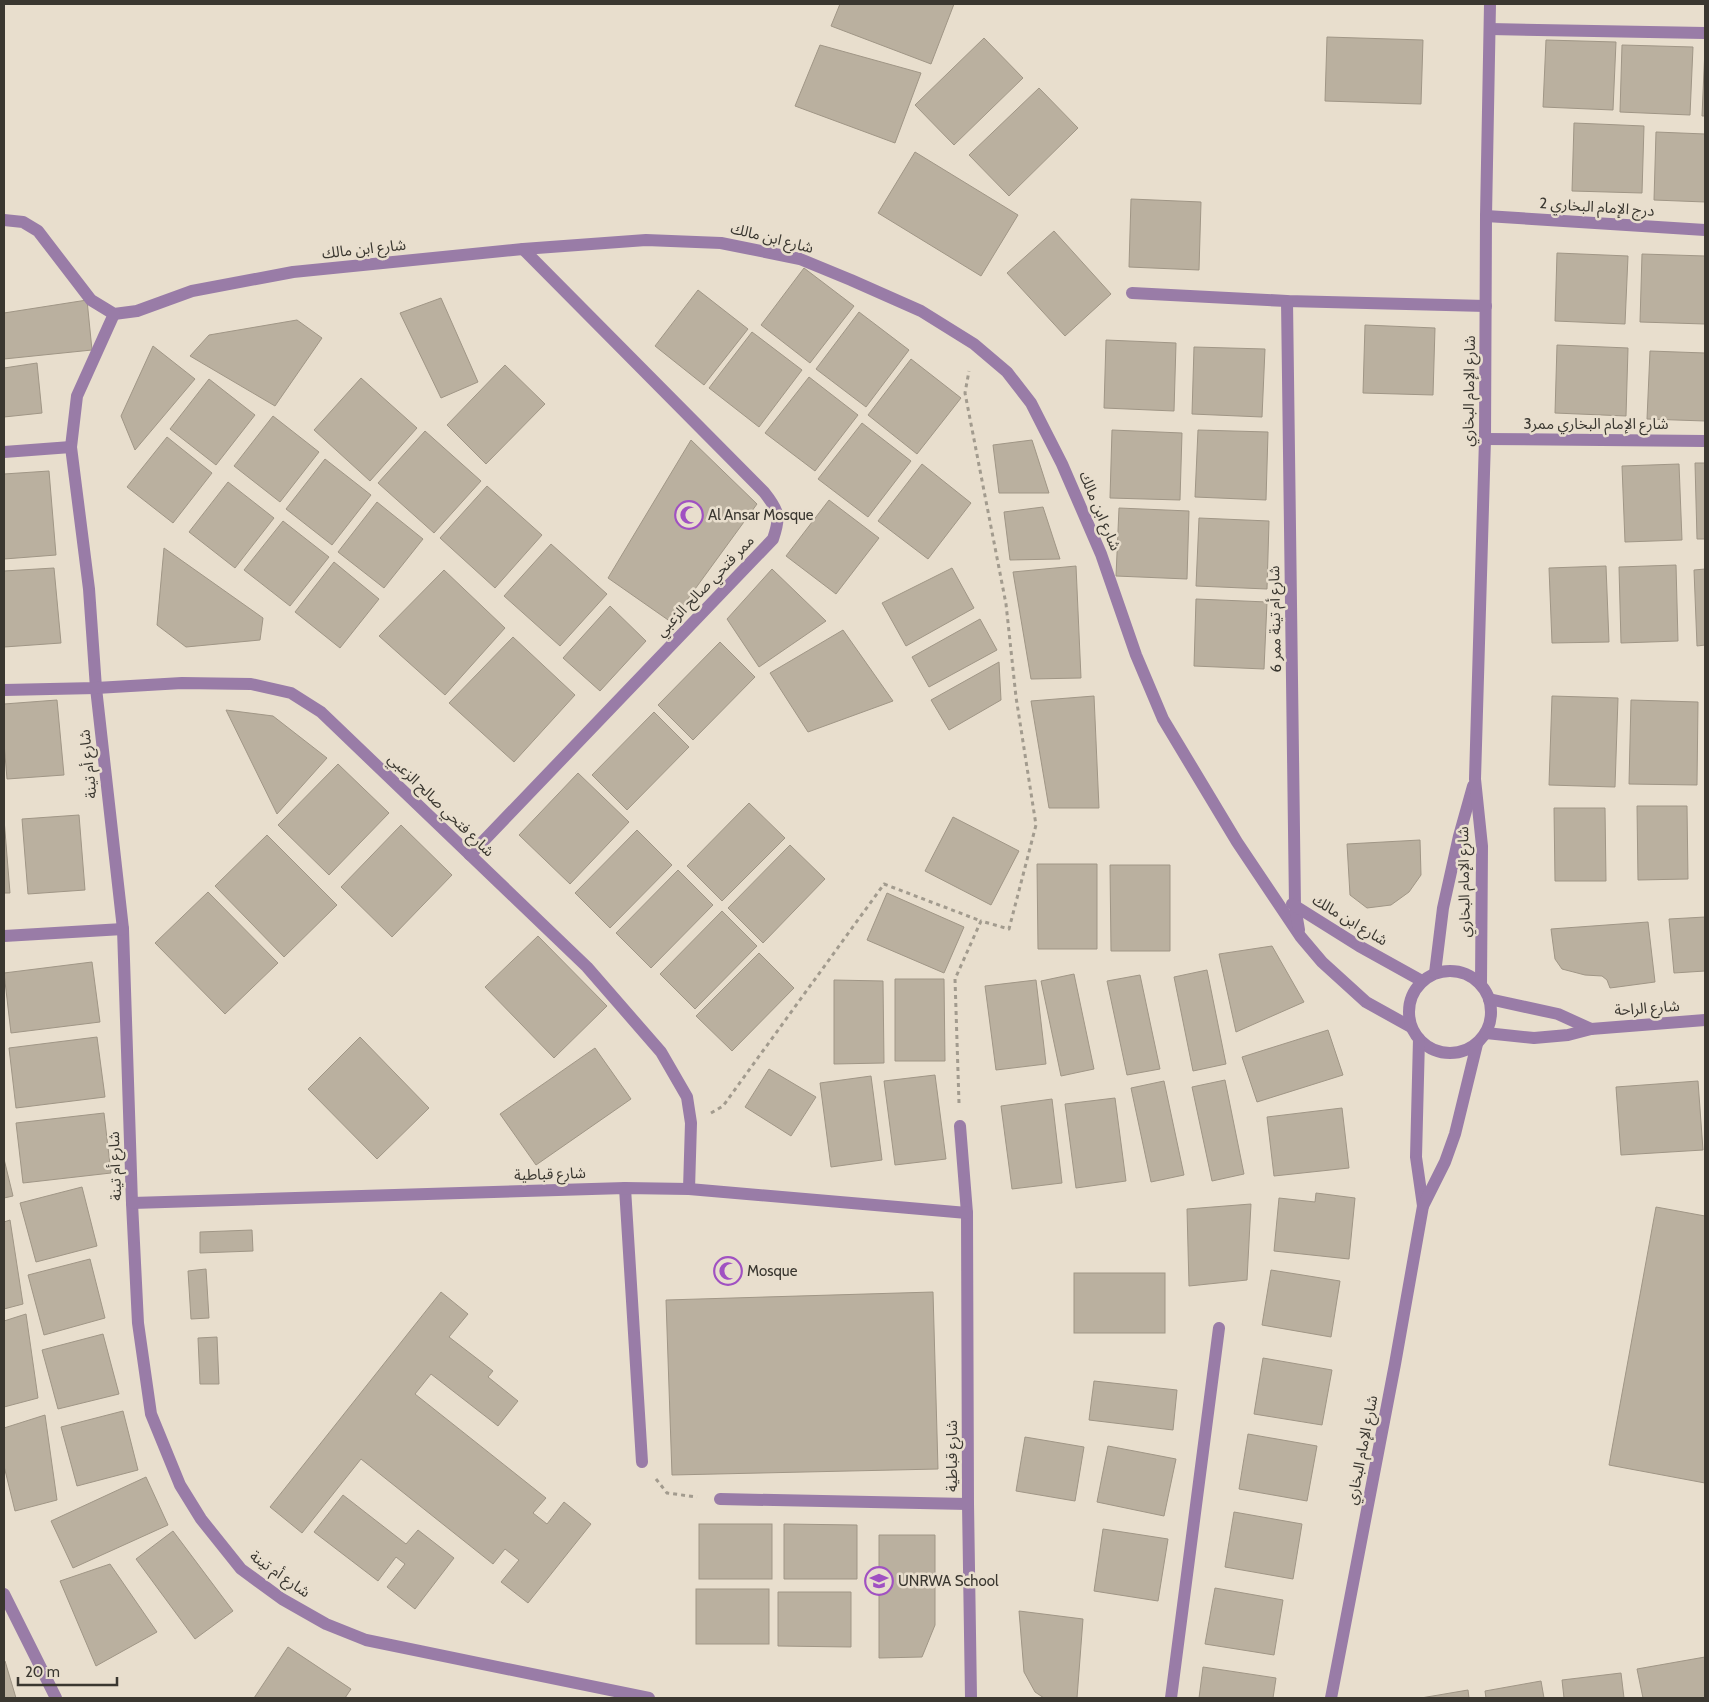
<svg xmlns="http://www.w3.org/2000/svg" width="1709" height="1702" font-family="Cabin,'Noto Sans Arabic',sans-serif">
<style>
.building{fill:#bab09f;stroke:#a09686}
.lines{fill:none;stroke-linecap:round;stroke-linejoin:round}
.path{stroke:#a29b8e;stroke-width:3;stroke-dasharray:4 4;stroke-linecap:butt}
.minor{stroke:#997ca7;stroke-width:12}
.labels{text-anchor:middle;stroke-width:5;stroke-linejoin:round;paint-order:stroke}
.street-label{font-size:15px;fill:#3a3730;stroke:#e8decd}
.poi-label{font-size:15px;fill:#3a3730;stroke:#e8decd;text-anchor:start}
</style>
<rect width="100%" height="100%" fill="#e8decd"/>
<!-- building -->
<g class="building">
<path d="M840,4H954L931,64L831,26Z"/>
<path d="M1327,37L1423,40L1421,104L1325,101Z"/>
<path d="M984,38L1023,78L954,145L915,105Z"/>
<path d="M1546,40L1616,42L1613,110L1543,107Z"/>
<path d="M820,45L921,73L895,143L795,106Z"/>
<path d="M1622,45L1693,47L1690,115L1620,112Z"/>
<path d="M1705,48V116H1702Z"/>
<path d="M1039,88L1078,128L1009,196L969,155Z"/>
<path d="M1574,123L1644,126L1642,193L1572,191Z"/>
<path d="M1656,132L1705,134V202L1654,200Z"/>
<path d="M915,152L1018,215L981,276L878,213Z"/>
<path d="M1131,199L1201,202L1199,270L1129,267Z"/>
<path d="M1054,231L1111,294L1065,336L1007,273Z"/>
<path d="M1557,253L1628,256L1625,324L1555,321Z"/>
<path d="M1642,254L1705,256V324L1640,322Z"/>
<path d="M804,268L854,306L810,363L761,325Z"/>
<path d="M698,290L748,329L704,385L655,346Z"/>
<path d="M441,298L478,382L441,398L400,313Z"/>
<path d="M87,300L92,350L4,359V313Z"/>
<path d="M859,312L909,350L866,407L816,369Z"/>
<path d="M297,320L322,338L275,406L190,356L209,335Z"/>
<path d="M1365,325L1435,328L1433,395L1363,393Z"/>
<path d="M752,332L802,370L759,427L709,388Z"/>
<path d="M1106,340L1176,343L1174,411L1104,408Z"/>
<path d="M1557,345L1628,348L1626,416L1555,413Z"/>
<path d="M153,346L195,379L135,450L121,416Z"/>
<path d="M1194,347L1265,349L1262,417L1192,414Z"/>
<path d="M1650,351L1705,353V421L1647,419Z"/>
<path d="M911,359L961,398L917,454L868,415Z"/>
<path d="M37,363L42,413L4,417V368Z"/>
<path d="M505,365L545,404L486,464L447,425Z"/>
<path d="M809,377L858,415L815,471L765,433Z"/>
<path d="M361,378L417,428L370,481L314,430Z"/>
<path d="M209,379L255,415L216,465L170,429Z"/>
<path d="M273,416L319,452L280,502L234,466Z"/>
<path d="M862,423L911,461L868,517L818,479Z"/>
<path d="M1112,430L1182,433L1180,500L1110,498Z"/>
<path d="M1198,430L1268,432L1266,500L1195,497Z"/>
<path d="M425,431L481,481L434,533L378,483Z"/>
<path d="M167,437L212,473L173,523L127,487Z"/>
<path d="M691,440L757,504L671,622L608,578Z"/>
<path d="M1032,440L1049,493H999L993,445Z"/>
<path d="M325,459L371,495L332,545L286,509Z"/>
<path d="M1695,463H1705V539H1697Z"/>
<path d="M922,464L971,503L928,559L878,521Z"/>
<path d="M1679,464L1682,540L1625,542L1622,466Z"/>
<path d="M49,471L56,555L4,559V474Z"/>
<path d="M228,482L274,518L235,568L189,532Z"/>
<path d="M487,486L542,535L495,588L440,538Z"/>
<path d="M829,500L879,538L836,594L786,556Z"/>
<path d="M377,502L423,539L384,588L338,552Z"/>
<path d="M1043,507L1060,559L1010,560L1004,512Z"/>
<path d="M1119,508L1189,511L1187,579L1116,576Z"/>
<path d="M1199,518L1269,521L1267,589L1196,586Z"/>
<path d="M283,521L329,557L290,606L244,570Z"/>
<path d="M551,544L607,594L560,646L504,596Z"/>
<path d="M164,548L263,618L260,640L186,647L157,625Z"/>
<path d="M334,562L379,599L340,648L295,612Z"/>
<path d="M1676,565L1678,641L1621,643L1619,567Z"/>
<path d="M1076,566L1081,678L1031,679L1013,572Z"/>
<path d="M1606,566L1609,642L1552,643L1549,568Z"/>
<path d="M54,568L61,643L4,647V571Z"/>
<path d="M952,568L974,608L906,646L882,603Z"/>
<path d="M772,569L826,621L759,667L727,619Z"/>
<path d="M1705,569V645L1697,646L1694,570Z"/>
<path d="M444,570L505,628L445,695L379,636Z"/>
<path d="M1196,599L1267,602L1264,669L1194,666Z"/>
<path d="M610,606L646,641L600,691L563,658Z"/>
<path d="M980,619L997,650L929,687L912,657Z"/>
<path d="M843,630L893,701L808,732L770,673Z"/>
<path d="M513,637L575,695L514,762L449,703Z"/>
<path d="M720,642L755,677L693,740L658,705Z"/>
<path d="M999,662L1001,700L949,730L931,700Z"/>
<path d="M1094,696L1099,808H1049L1031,701Z"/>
<path d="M1552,696L1618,698L1615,787L1549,785Z"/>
<path d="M57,700L64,775L7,779L4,743V704Z"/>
<path d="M1631,700L1698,702L1697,785L1629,784Z"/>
<path d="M226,710L273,716L327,758L277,814Z"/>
<path d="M654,712L689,747L627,810L592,775Z"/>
<path d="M338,764L389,813L329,875L278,825Z"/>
<path d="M578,773L629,822L570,884L519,835Z"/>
<path d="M749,803L785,838L722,901L687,866Z"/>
<path d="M1637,806H1687L1688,879L1638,880Z"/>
<path d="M1554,808H1605L1606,881H1555Z"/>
<path d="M79,815L85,890L28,894L22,819Z"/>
<path d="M953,817L1019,851L991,905L925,871Z"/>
<path d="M4,819L10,893H4Z"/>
<path d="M401,825L452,875L392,937L341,887Z"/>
<path d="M637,830L672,865L610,928L575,893Z"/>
<path d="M267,835L337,905L284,957L215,886Z"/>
<path d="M1420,840L1421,875L1409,892L1391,905L1367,908L1350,895L1347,844Z"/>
<path d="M790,845L825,879L763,943L728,908Z"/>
<path d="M1037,864H1097V949H1038Z"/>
<path d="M1110,865H1170V951H1111Z"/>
<path d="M678,870L713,905L651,968L616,933Z"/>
<path d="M208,892L278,963L225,1014L155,943Z"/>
<path d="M887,893L964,927L944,973L867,940Z"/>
<path d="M722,911L757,946L695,1009L660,974Z"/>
<path d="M1705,917V971L1674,973L1669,919Z"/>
<path d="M1648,922L1655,982L1610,988L1607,980L1602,976L1585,975L1562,969L1555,959L1551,929Z"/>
<path d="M538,936L607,1006L554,1058L485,987Z"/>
<path d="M1272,946L1304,1002L1236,1032L1219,954Z"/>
<path d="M759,953L794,988L732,1051L696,1016Z"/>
<path d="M92,962L100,1022L11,1033L4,973Z"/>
<path d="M1207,970L1226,1064L1193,1071L1174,977Z"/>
<path d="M1074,974L1094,1069L1061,1076L1041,981Z"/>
<path d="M1140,975L1160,1069L1127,1075L1107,981Z"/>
<path d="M895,979H944L945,1061H895Z"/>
<path d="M834,980L883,981L884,1063L834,1064Z"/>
<path d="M1036,980L1046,1064L996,1070L985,986Z"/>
<path d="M1328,1030L1343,1075L1257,1102L1242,1057Z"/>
<path d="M97,1037L105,1097L16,1108L9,1048Z"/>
<path d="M360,1037L429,1108L377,1159L308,1089Z"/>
<path d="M595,1048L631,1099L536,1165L500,1114Z"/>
<path d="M769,1069L816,1097L791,1136L745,1107Z"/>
<path d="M935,1075L946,1159L895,1165L884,1081Z"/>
<path d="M871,1076L882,1160L831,1167L820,1083Z"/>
<path d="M1225,1080L1244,1174L1212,1181L1192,1087Z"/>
<path d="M1164,1081L1184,1175L1151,1182L1131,1088Z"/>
<path d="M1698,1081L1703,1150L1621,1155L1616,1087Z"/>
<path d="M1115,1098L1126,1181L1076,1188L1065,1104Z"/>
<path d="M1052,1099L1062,1183L1012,1189L1001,1106Z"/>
<path d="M1342,1108L1349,1168L1274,1176L1267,1117Z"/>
<path d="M104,1113L111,1173L23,1183L16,1123Z"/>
<path d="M4,1159L13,1196L4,1198Z"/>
<path d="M82,1187L97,1246L36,1262L20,1203Z"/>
<path d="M1316,1193L1355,1198L1349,1259L1274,1251L1279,1198L1315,1202Z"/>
<path d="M1251,1204L1247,1280L1189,1286L1187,1209Z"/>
<path d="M1656,1207L1705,1216V1483L1609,1465Z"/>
<path d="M10,1220L23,1304L4,1309V1222Z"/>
<path d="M252,1230L253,1251L200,1253V1232Z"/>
<path d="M90,1259L105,1318L44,1335L28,1275Z"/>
<path d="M206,1269L209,1318L191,1319L188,1271Z"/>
<path d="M1271,1270L1340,1281L1331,1337L1262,1325Z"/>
<rect x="1074" y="1273" width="91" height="60"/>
<path d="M441,1292L468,1314L449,1337L493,1371L488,1377L518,1401L498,1426L431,1374L415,1394L546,1498L533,1513L547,1524L564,1502L591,1524L528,1603L501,1582L519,1560L505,1549L493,1564L361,1459L302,1533L270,1507Z"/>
<path d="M933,1292L938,1469L672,1475L666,1300Z"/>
<path d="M26,1314L38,1398L4,1407V1321Z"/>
<path d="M103,1334L119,1394L58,1409L42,1350Z"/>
<path d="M217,1337L219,1384H200L198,1338Z"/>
<path d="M1263,1358L1332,1370L1322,1425L1254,1414Z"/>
<path d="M1094,1381L1177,1390L1173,1430L1089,1420Z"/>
<path d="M123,1411L138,1470L77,1486L61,1427Z"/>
<path d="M45,1415L57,1500L15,1511L4,1466V1428Z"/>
<path d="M1248,1434L1317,1446L1307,1501L1239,1489Z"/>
<path d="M1025,1437L1084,1447L1075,1501L1016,1491Z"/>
<path d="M1108,1446L1176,1459L1164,1516L1097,1502Z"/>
<path d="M146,1477L168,1525L73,1568L51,1521Z"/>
<path d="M343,1495L406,1544L418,1530L454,1558L415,1609L387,1587L405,1564L396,1557L378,1581L314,1532Z"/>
<path d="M1234,1512L1302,1524L1293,1579L1225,1567Z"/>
<rect x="699" y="1524" width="73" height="55"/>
<path d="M784,1524L857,1525V1579H784Z"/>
<path d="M1103,1529L1168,1539L1158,1601L1094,1591Z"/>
<path d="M173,1531L233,1611L195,1639L136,1559Z"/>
<path d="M879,1535H935V1625L922,1657L879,1658Z"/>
<path d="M110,1564L157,1632L96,1666L60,1581Z"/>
<path d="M1215,1588L1283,1600L1274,1655L1205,1644Z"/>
<rect x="696" y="1589" width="73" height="55"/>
<path d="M778,1592H851V1647L778,1646Z"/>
<path d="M1019,1611L1083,1619L1077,1698H1044L1035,1692L1024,1672Z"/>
<path d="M288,1647L351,1689L345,1698H254Z"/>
<path d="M1705,1657V1698H1643L1637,1669Z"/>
<path d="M5,1661L16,1698H4V1662Z"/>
<path d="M1203,1667L1276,1678L1273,1698H1199Z"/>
<path d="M1621,1673L1624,1698H1564L1562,1680Z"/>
<path d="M1541,1681L1544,1698H1486L1485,1691Z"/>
<path d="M1468,1690L1469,1698H1421Z"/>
</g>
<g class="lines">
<!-- path -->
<g class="path">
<path d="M959,1103L955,979L981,921L1009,929L1036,825L1016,697L1006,604L965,393L969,371"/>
<path d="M711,1113L723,1106L884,884L981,921"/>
<path d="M656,1479L667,1493L697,1497"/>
</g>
<!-- minor -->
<g class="minor">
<path d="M1490,29L1705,33"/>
<path d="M1486,216L1705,230"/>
<path d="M4,220L23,222L38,231L91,300L114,314L137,311L192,291L293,272L523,249L646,240L721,243L800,259L851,280L921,311L974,344L1007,372L1031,403L1062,464L1101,554L1136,655L1163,719L1237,842L1300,936L1322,962L1366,1002L1411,1027"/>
<path d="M1132,293L1287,301L1486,306"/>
<path d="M1287,301L1295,906L1299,930"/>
<path d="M114,314L77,396L71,447L89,589L96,688L123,929L132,1203L138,1323L151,1414L180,1485L201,1519L241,1569L282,1599L326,1624L366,1640L649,1698"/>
<path d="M1485,439L1705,441"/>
<path d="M4,452L71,447"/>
<path d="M4,690L96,688L182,683L251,684L291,693L321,712L587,967L661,1052L687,1097L691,1123L689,1189"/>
<path d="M470,855L773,539C781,516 779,511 764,492L523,249"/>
<path d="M1292,904L1359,946L1422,981"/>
<path d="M4,936L123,929"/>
<circle cx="1450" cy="1012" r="41"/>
<path d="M1435,973L1443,908L1459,836L1473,786"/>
<path d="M1481,984L1482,846L1475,779L1485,439L1486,216L1490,4"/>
<path d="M1489,999L1558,1014L1591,1029"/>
<path d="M1486,1033L1534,1038L1568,1035L1591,1029L1705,1020"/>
<path d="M1419,1039L1416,1157L1423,1206"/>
<path d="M960,1126L967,1213L968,1504L971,1698"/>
<path d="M625,1188L642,1462"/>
<path d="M132,1203L625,1188L689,1189L967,1213"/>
<path d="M720,1499L968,1504"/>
<path d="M4,1594L56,1698"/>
<path d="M1171,1698L1219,1328"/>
<path d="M1331,1698L1395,1364L1423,1206L1445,1162L1455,1134L1477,1044"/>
</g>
</g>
<!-- icons -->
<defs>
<symbol id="mosque-ring" viewBox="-11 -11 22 22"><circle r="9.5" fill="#e8decd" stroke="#a051c2" stroke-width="1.5"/><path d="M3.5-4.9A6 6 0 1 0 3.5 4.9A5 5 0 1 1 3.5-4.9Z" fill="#a051c2"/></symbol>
<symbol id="school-ring" viewBox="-11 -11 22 22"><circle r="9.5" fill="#e8decd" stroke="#a051c2" stroke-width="1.5"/><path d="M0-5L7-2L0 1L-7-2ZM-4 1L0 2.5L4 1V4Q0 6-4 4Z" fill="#a051c2"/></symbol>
</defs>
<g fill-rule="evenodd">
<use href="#mosque-ring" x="673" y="499" width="32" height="32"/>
<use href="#mosque-ring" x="712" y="1255" width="32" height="32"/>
<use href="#school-ring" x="863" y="1565" width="32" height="32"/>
</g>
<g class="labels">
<!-- street labels -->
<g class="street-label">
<text transform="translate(1597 207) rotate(4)" y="5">درج الإمام البخاري 2</text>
<text transform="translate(772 238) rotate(14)" y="5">شارع ابن مالك</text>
<text transform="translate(364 249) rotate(-6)" y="5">شارع ابن مالك</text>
<text transform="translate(1469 391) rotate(-89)" y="5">شارع الإمام البخاري</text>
<text x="1596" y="429">شارع الإمام البخاري ممر3</text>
<text transform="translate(1100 511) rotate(67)" y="5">شارع ابن مالك</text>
<text transform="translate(705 586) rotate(-46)" y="5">ممر فتحي صالح الزعبي</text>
<text transform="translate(1275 619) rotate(-91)" y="5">شارع أم تينة ممر 6</text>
<text transform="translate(88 764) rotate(-96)" y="5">شارع أم تينة</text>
<text transform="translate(441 805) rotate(44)" y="5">شارع فتحي صالح الزعبي</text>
<text transform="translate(1464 882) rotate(-91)" y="5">شارع الإمام البخاري</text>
<text transform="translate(1350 920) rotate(31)" y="5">شارع ابن مالك</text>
<text transform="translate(1647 1008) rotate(-4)" y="5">شارع الراحة</text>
<text transform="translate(115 1166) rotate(-92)" y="5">شارع أم تينة</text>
<text transform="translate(550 1174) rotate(-2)" y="5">شارع قباطية</text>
<text transform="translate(1362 1450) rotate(-79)" y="5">شارع الإمام البخاري</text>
<text transform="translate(952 1456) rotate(-90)" y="5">شارع قباطية</text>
<text transform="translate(280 1574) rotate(35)" y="5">شارع أم تينة</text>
</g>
<!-- poi labels -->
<g class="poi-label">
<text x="708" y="520">Al Ansar Mosque</text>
<text x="747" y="1276">Mosque</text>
<text x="898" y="1586">UNRWA School</text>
</g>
</g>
<!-- border -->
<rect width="1709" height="1702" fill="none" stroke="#3a3730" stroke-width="10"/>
<!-- scale -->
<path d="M18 1677v8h99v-8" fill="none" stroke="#3a3730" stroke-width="2.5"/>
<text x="25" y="1677" font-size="15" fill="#3a3730" stroke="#e8decd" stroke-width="4" paint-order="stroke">20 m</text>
</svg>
